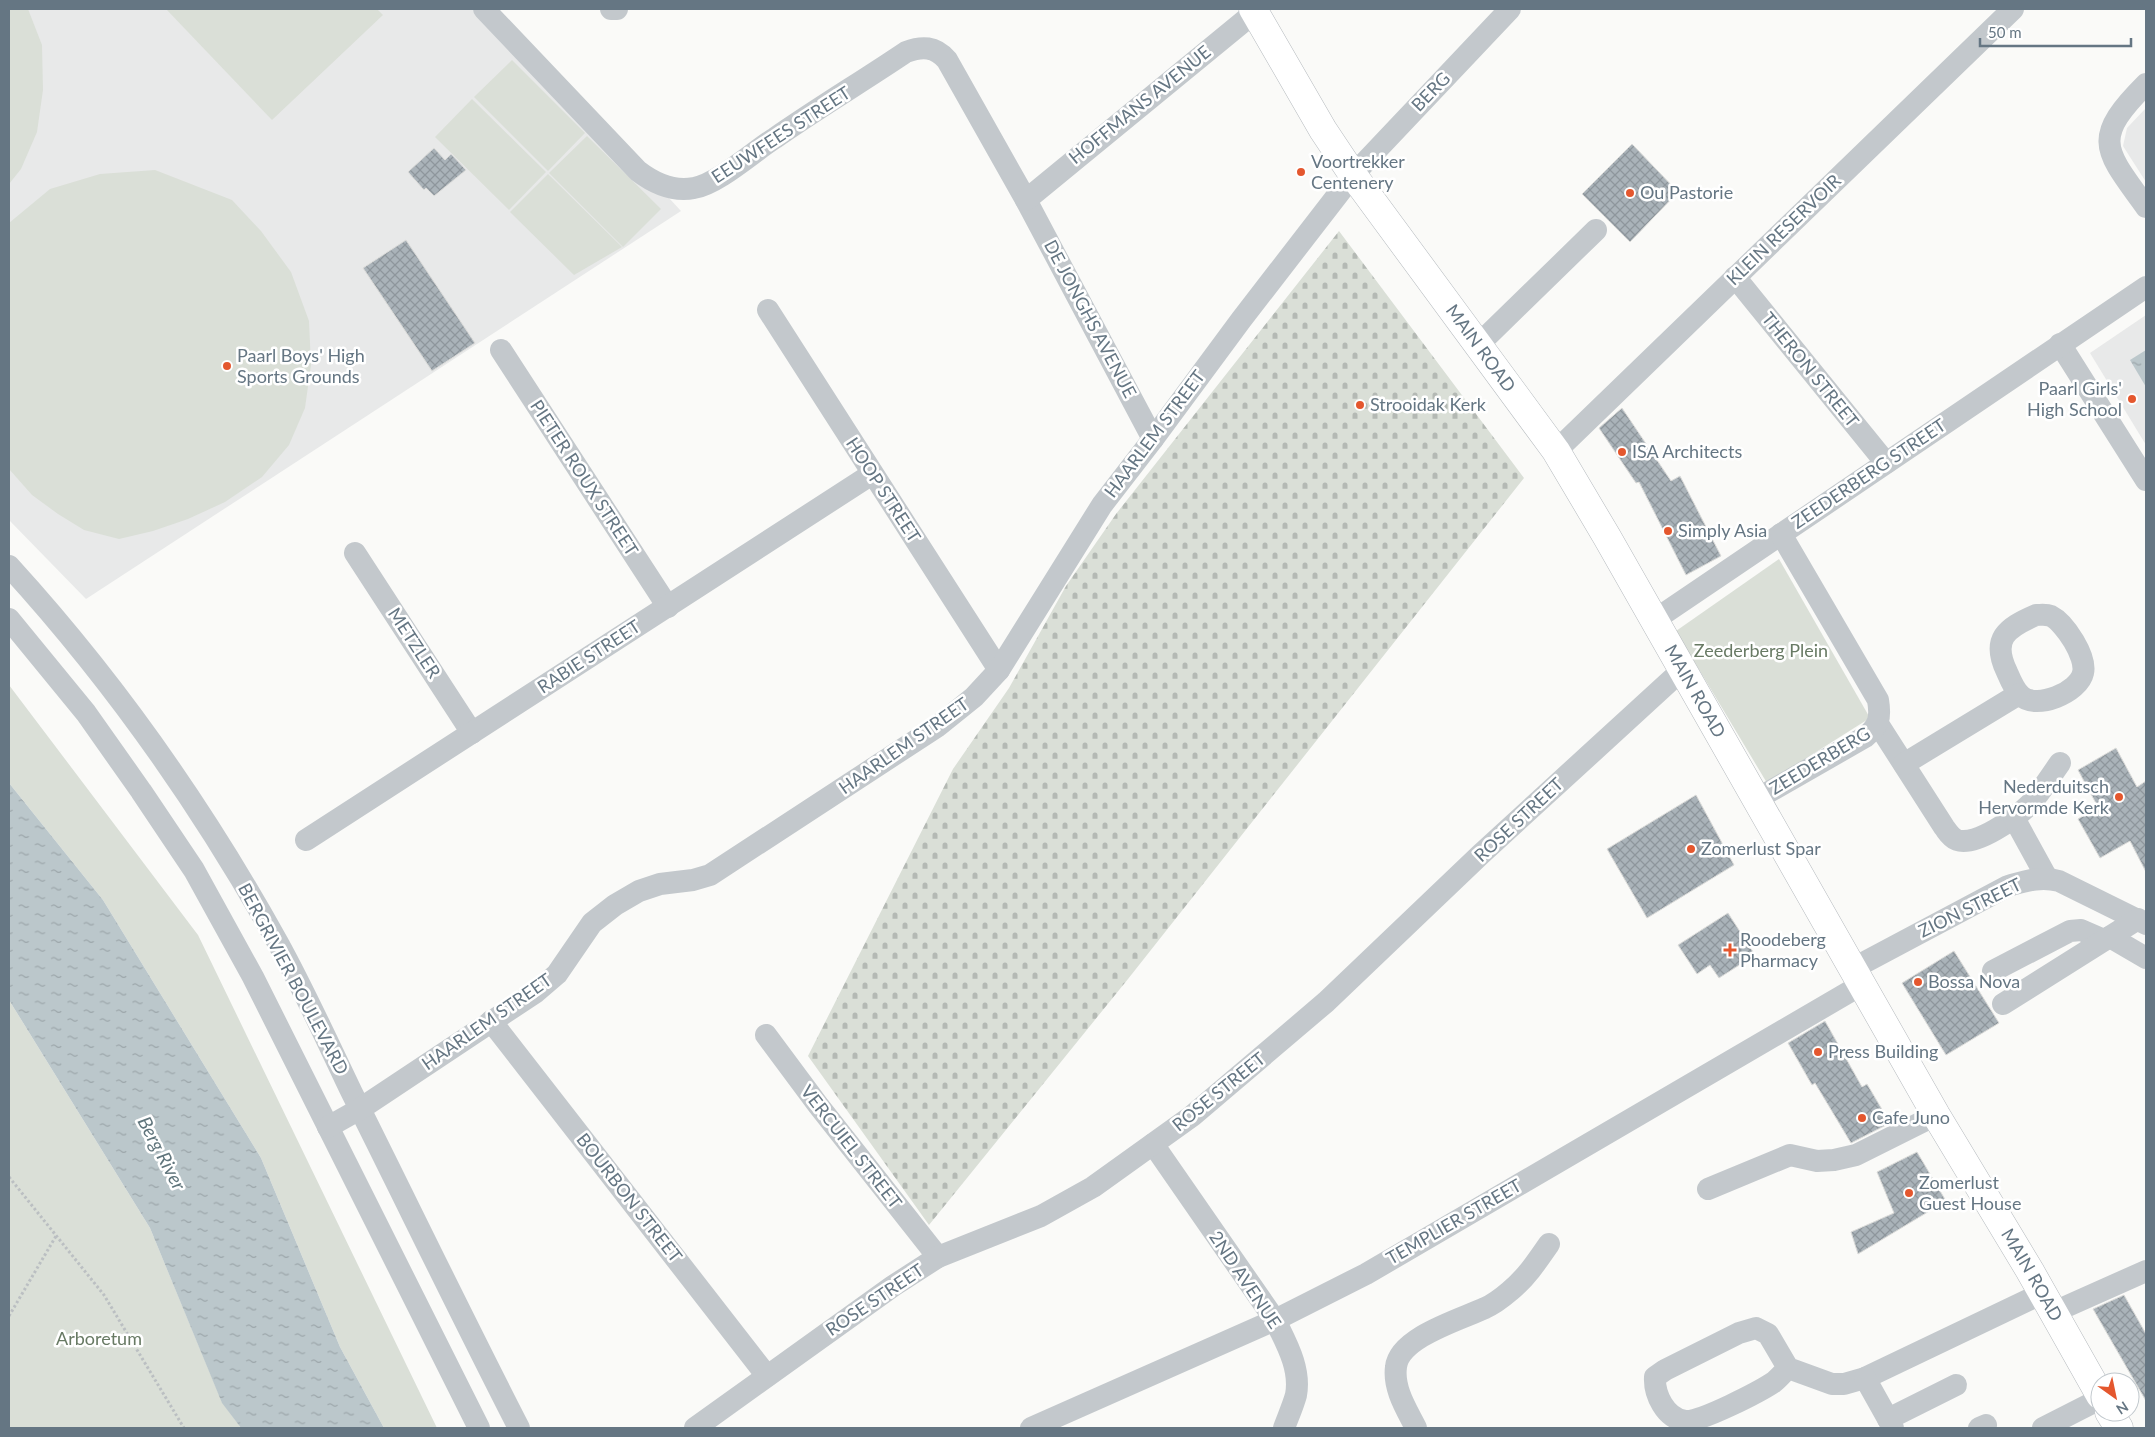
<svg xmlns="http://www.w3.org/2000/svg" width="2155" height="1437" font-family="Lato,sans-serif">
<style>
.built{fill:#e8e9e9}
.cemetery{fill:url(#cemetery-stones)}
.park{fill:#dadfd7}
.water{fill:url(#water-ripples)}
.building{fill:url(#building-cross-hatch);stroke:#dcdcda}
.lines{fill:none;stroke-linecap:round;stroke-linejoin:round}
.major-casing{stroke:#b5babe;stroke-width:29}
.path{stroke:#bbbfc2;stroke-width:3;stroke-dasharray:2.5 2.5;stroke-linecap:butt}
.minor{stroke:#c3c8cc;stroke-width:22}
.major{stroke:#fff;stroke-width:28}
.poi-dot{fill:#e4572e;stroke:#fff;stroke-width:2}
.labels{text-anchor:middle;stroke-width:5;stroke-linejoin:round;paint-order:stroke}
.street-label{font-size:18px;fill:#657683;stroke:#fff}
.poi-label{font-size:18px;fill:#657683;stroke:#fff;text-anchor:start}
.park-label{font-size:18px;fill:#687a64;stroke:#fff}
.water-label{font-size:19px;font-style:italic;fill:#60757c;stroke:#fff}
</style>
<defs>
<pattern id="cemetery-stones" width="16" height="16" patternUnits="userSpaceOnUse" patternTransform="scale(1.25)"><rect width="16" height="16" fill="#dadfd7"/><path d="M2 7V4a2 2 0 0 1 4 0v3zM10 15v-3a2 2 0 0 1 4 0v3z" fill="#b4b9b4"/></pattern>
<pattern id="water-ripples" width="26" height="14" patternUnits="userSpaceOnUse" patternTransform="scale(1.25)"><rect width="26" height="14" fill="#bbc7cb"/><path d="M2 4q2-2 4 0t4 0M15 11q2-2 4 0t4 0" fill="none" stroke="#9ca6aa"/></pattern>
<pattern id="building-cross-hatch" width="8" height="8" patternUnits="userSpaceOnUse" patternTransform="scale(1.25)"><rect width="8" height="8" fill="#aab3b9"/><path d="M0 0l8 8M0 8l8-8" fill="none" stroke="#8e969c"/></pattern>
</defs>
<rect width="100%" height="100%" fill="#fafaf8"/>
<!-- built -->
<g class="built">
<path d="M9,9H494L681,211L86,599L9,520Z"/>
<path d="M2146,108V182L2123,146L2127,128Z"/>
<path d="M2146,315V445L2090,353Z"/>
</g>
<!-- cemetery -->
<path class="cemetery" d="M1339,231L1524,478L1128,979L929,1225L808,1056L953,769L1009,688L1066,586L1116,514Z"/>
<!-- park -->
<g class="park">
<path d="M9,9H28L42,45L43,90L37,132L21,169L9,184Z"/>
<path d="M166,9H377L383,15L272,120Z"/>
<path d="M512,60L585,133L548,171L474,97Z"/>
<path d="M472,99L546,172L509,210L435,137Z"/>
<path d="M587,136L661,209L623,247L549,173Z"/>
<path d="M155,170L232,200L261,231L291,272L309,321L311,365L305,408L289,445L262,477L225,502L188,519L153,531L119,539L84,530L58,514L32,495L9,469V223L50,189L100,174Z"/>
<path d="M548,174L622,247L574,275L510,212Z"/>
<path d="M1779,559L1870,718L1767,783L1676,631Z"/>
<path d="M9,685L198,935L437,1428H384L340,1347L261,1158L103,900L9,783Z"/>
<path d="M9,1000L150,1228L222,1402L241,1428H9Z"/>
</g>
<!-- water -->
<g class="water">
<path d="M2146,350V387L2130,360Z"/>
<path d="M9,783L103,900L261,1158L340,1347L384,1428H241L222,1403L150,1228L9,1000Z"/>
</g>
<!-- building -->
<g class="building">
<path d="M1632,144L1678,192L1630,242L1582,194Z"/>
<path d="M434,148L445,160L451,154L466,170L434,196L426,188L424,190L408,172Z"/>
<path d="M406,240L475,343L432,371L363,268Z"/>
<path d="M1622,408L1671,481L1680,476L1721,556L1686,575L1639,482L1636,483L1599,428Z"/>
<path d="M2116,748L2137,787L2146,781V872L2130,841L2100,858L2078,819L2098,807L2078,770Z"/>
<path d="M1696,795L1734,865L1647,918L1607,849Z"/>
<path d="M1728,913L1755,955L1719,978L1710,965L1697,974L1678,945Z"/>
<path d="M1954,951L1999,1023L1946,1055L1902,983Z"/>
<path d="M1825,1021L1862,1087L1867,1084L1890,1123L1851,1143L1815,1083L1812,1085L1788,1043Z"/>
<path d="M1917,1152L1946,1201L1858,1254L1851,1232L1894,1213L1877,1172Z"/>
<path d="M2124,1295L2146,1334V1401L2093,1309Z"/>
</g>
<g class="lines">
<defs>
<g id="major">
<path id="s1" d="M1253,9L1323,130L1353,175L1556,451L1607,537L1936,1115L2030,1271L2100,1395"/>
<path d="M2109,1412L2119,1428"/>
</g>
</defs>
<!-- major casing -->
<use href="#major" class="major-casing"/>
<!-- path -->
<g class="path">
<path d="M9,1177L104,1295L184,1428"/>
<path d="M9,1316L56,1236"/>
</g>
<!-- minor -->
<g class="minor">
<path d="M484,9L638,171C655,184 673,192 694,188C718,184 754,151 775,138C818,108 863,81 906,52C922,46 935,46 947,60L1026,200L1153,439"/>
<path d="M611,9H617"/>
<path d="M2146,84C2091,139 2104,149 2146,207"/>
<path d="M1026,200L1255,12"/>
<path d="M1735,277L1886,463"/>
<path d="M768,310L999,670"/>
<path d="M2060,344L2146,480"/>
<path d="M1478,345L1596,230"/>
<path d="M501,350L668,607"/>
<path d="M1556,451L2013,9"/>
<path d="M355,553L472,733"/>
<path d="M9,566C113,680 203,808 278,943C305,992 328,1043 352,1093C408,1205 462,1317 519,1428"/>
<path d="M2036,615C2041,615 2046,614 2051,616C2065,623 2087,657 2083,673C2079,692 2036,711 2020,695C2014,689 2010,679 2007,672C1991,639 2006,628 2036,615Z"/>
<path d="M9,619L86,713L141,791L194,870L253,977L479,1428"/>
<path d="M1653,621L2146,287"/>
<path d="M1878,724L1944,827C1948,832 1950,837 1957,840C1976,847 2017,817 2030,804C2041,792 2050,777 2060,763"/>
<path d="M1904,764L2019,694"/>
<path d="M1755,800L1865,737C1879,726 1881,718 1878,700L1781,534"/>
<path d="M2014,818L2047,878"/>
<path d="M306,840L872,474"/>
<path d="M2110,937L2146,958"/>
<path d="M1852,969L2008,886C2026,881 2041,876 2059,881L2146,924"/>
<path d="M1993,971L2070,931L2081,930L2104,940"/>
<path d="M2003,1004L2138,919"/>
<path d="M491,1021L767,1376"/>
<path d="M766,1035L818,1105L938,1257"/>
<path d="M328,1127L360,1109L536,992L557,974L592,923L615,905L639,891L660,884L693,880L710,875L938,726L974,697L999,670L1102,505L1153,439L1241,320L1353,175L1510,9"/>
<path d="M1153,1144L1275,1320C1286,1343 1301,1368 1296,1395C1293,1406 1288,1417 1284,1428"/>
<path d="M1708,1189L1790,1155L1817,1161L1834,1160L1856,1155L1936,1115"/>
<path d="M2054,1312L2146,1271"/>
<path d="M1788,1368C1783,1373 1779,1378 1774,1382C1759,1392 1701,1422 1685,1421C1665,1418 1654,1394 1655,1377L1665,1370L1739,1333L1756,1328L1768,1334L1788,1368L1832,1384H1844L1865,1378L2043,1293"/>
<path d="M1865,1378L1893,1428"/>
<path d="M1888,1419L1956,1385"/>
<path d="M695,1428L893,1286L938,1257L1041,1216L1093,1187L1192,1116L1326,1002L1480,855L1682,670"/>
<path d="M1031,1428L1275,1320L1366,1274L1861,985"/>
<path d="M1416,1428C1407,1410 1393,1389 1396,1367C1399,1337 1462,1319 1485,1308C1494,1304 1503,1297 1510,1291C1526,1278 1538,1260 1549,1244"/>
<path d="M1979,1428L1986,1425"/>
<path d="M2043,1428L2100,1399"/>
</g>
<!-- major -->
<use href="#major" class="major"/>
</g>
<!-- markers -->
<g class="poi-dot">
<circle cx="1301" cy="172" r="5"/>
<circle cx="1630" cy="193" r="5"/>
<circle cx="227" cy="366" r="5"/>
<circle cx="2132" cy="399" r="5"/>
<circle cx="1360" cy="405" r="5"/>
<circle cx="1622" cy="452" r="5"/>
<circle cx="1668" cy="531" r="5"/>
<circle cx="2119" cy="797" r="5"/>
<circle cx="1691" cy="849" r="5"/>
<path d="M1727.5 942.5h5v5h5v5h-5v5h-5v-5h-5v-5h5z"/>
<circle cx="1918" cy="982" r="5"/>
<circle cx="1818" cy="1052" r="5"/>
<circle cx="1862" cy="1118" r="5"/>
<circle cx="1909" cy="1193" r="5"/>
</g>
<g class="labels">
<!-- street labels -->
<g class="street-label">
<text transform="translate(1431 92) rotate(-46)" y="6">BERG</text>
<text transform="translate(1140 105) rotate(-39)" y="6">HOFFMANS AVENUE</text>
<text transform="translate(781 135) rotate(-33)" y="6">EEUWFEES STREET</text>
<text transform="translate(1784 230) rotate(-44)" y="6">KLEIN RESERVOIR</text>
<text transform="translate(1090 319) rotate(62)" y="6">DE JONGHS AVENUE</text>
<text dy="6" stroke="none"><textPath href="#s1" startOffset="409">MAIN ROAD</textPath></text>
<text transform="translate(1810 370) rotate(51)" y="6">THERON STREET</text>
<text transform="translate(1155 434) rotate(-53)" y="6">HAARLEM STREET</text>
<text transform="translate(1869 474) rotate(-34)" y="6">ZEEDERBERG STREET</text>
<text transform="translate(584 478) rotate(57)" y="6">PIETER ROUX STREET</text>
<text transform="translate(883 490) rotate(57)" y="6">HOOP STREET</text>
<text transform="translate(414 643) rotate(57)" y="6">METZLER</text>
<text transform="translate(589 657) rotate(-33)" y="6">RABIE STREET</text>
<text dy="6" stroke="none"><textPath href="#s1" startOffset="814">MAIN ROAD</textPath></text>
<text transform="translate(904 746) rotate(-35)" y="6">HAARLEM STREET</text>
<text transform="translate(1820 761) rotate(-31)" y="6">ZEEDERBERG</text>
<text transform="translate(1519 820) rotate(-43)" y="6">ROSE STREET</text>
<text transform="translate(1970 908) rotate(-26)" y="6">ZION STREET</text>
<text transform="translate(293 979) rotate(62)" y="6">BERGRIVIER BOULEVARD</text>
<text transform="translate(487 1022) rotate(-35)" y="6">HAARLEM STREET</text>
<text transform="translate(1219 1092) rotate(-39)" y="6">ROSE STREET</text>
<text transform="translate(851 1147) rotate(52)" y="6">VERCUIEL STREET</text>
<text transform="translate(629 1198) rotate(52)" y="6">BOURBON STREET</text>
<text transform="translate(1454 1222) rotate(-30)" y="6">TEMPLIER STREET</text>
<text dy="6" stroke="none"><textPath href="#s1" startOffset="1488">MAIN ROAD</textPath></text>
<text transform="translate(1245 1280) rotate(56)" y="6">2ND AVENUE</text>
<text transform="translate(875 1300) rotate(-34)" y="6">ROSE STREET</text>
</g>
<!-- poi labels -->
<g class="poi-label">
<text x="1311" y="168">Voortrekker<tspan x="1311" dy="21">Centenery</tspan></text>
<text x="1640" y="199">Ou Pastorie</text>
<text x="237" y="362">Paarl Boys' High<tspan x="237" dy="21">Sports Grounds</tspan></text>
<text x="2122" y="395" text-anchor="end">Paarl Girls'<tspan x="2122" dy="21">High School</tspan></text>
<text x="1370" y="411">Strooidak Kerk</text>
<text x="1632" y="458">ISA Architects</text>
<text x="1678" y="537">Simply Asia</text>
<text x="2109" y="793" text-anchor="end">Nederduitsch<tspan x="2109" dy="21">Hervormde Kerk</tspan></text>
<text x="1701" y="855">Zomerlust Spar</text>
<text x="1740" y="946">Roodeberg<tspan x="1740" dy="21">Pharmacy</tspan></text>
<text x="1928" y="988">Bossa Nova</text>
<text x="1828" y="1058">Press Building</text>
<text x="1872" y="1124">Cafe Juno</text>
<text x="1919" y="1189">Zomerlust<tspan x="1919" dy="21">Guest House</tspan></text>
</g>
<!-- park labels -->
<g class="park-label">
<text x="1761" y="657">Zeederberg Plein</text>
<text x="99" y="1345">Arboretum</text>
</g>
<!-- water labels -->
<g class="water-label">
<text transform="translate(162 1153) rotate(62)" y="7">Berg River</text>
</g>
</g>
<!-- border -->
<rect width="2155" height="1437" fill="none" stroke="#657683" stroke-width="20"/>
<!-- north arrow -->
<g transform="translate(2115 1397) rotate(147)"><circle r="24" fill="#ffffff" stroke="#c1c8cd"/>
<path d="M0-4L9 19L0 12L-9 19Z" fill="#e4572e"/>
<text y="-8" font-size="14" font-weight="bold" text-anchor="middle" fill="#657683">N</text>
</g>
<!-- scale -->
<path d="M1980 38v8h151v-8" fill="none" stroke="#657683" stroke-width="2.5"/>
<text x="1988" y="38" font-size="15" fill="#657683" stroke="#ffffff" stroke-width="4" paint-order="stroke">50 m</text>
</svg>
